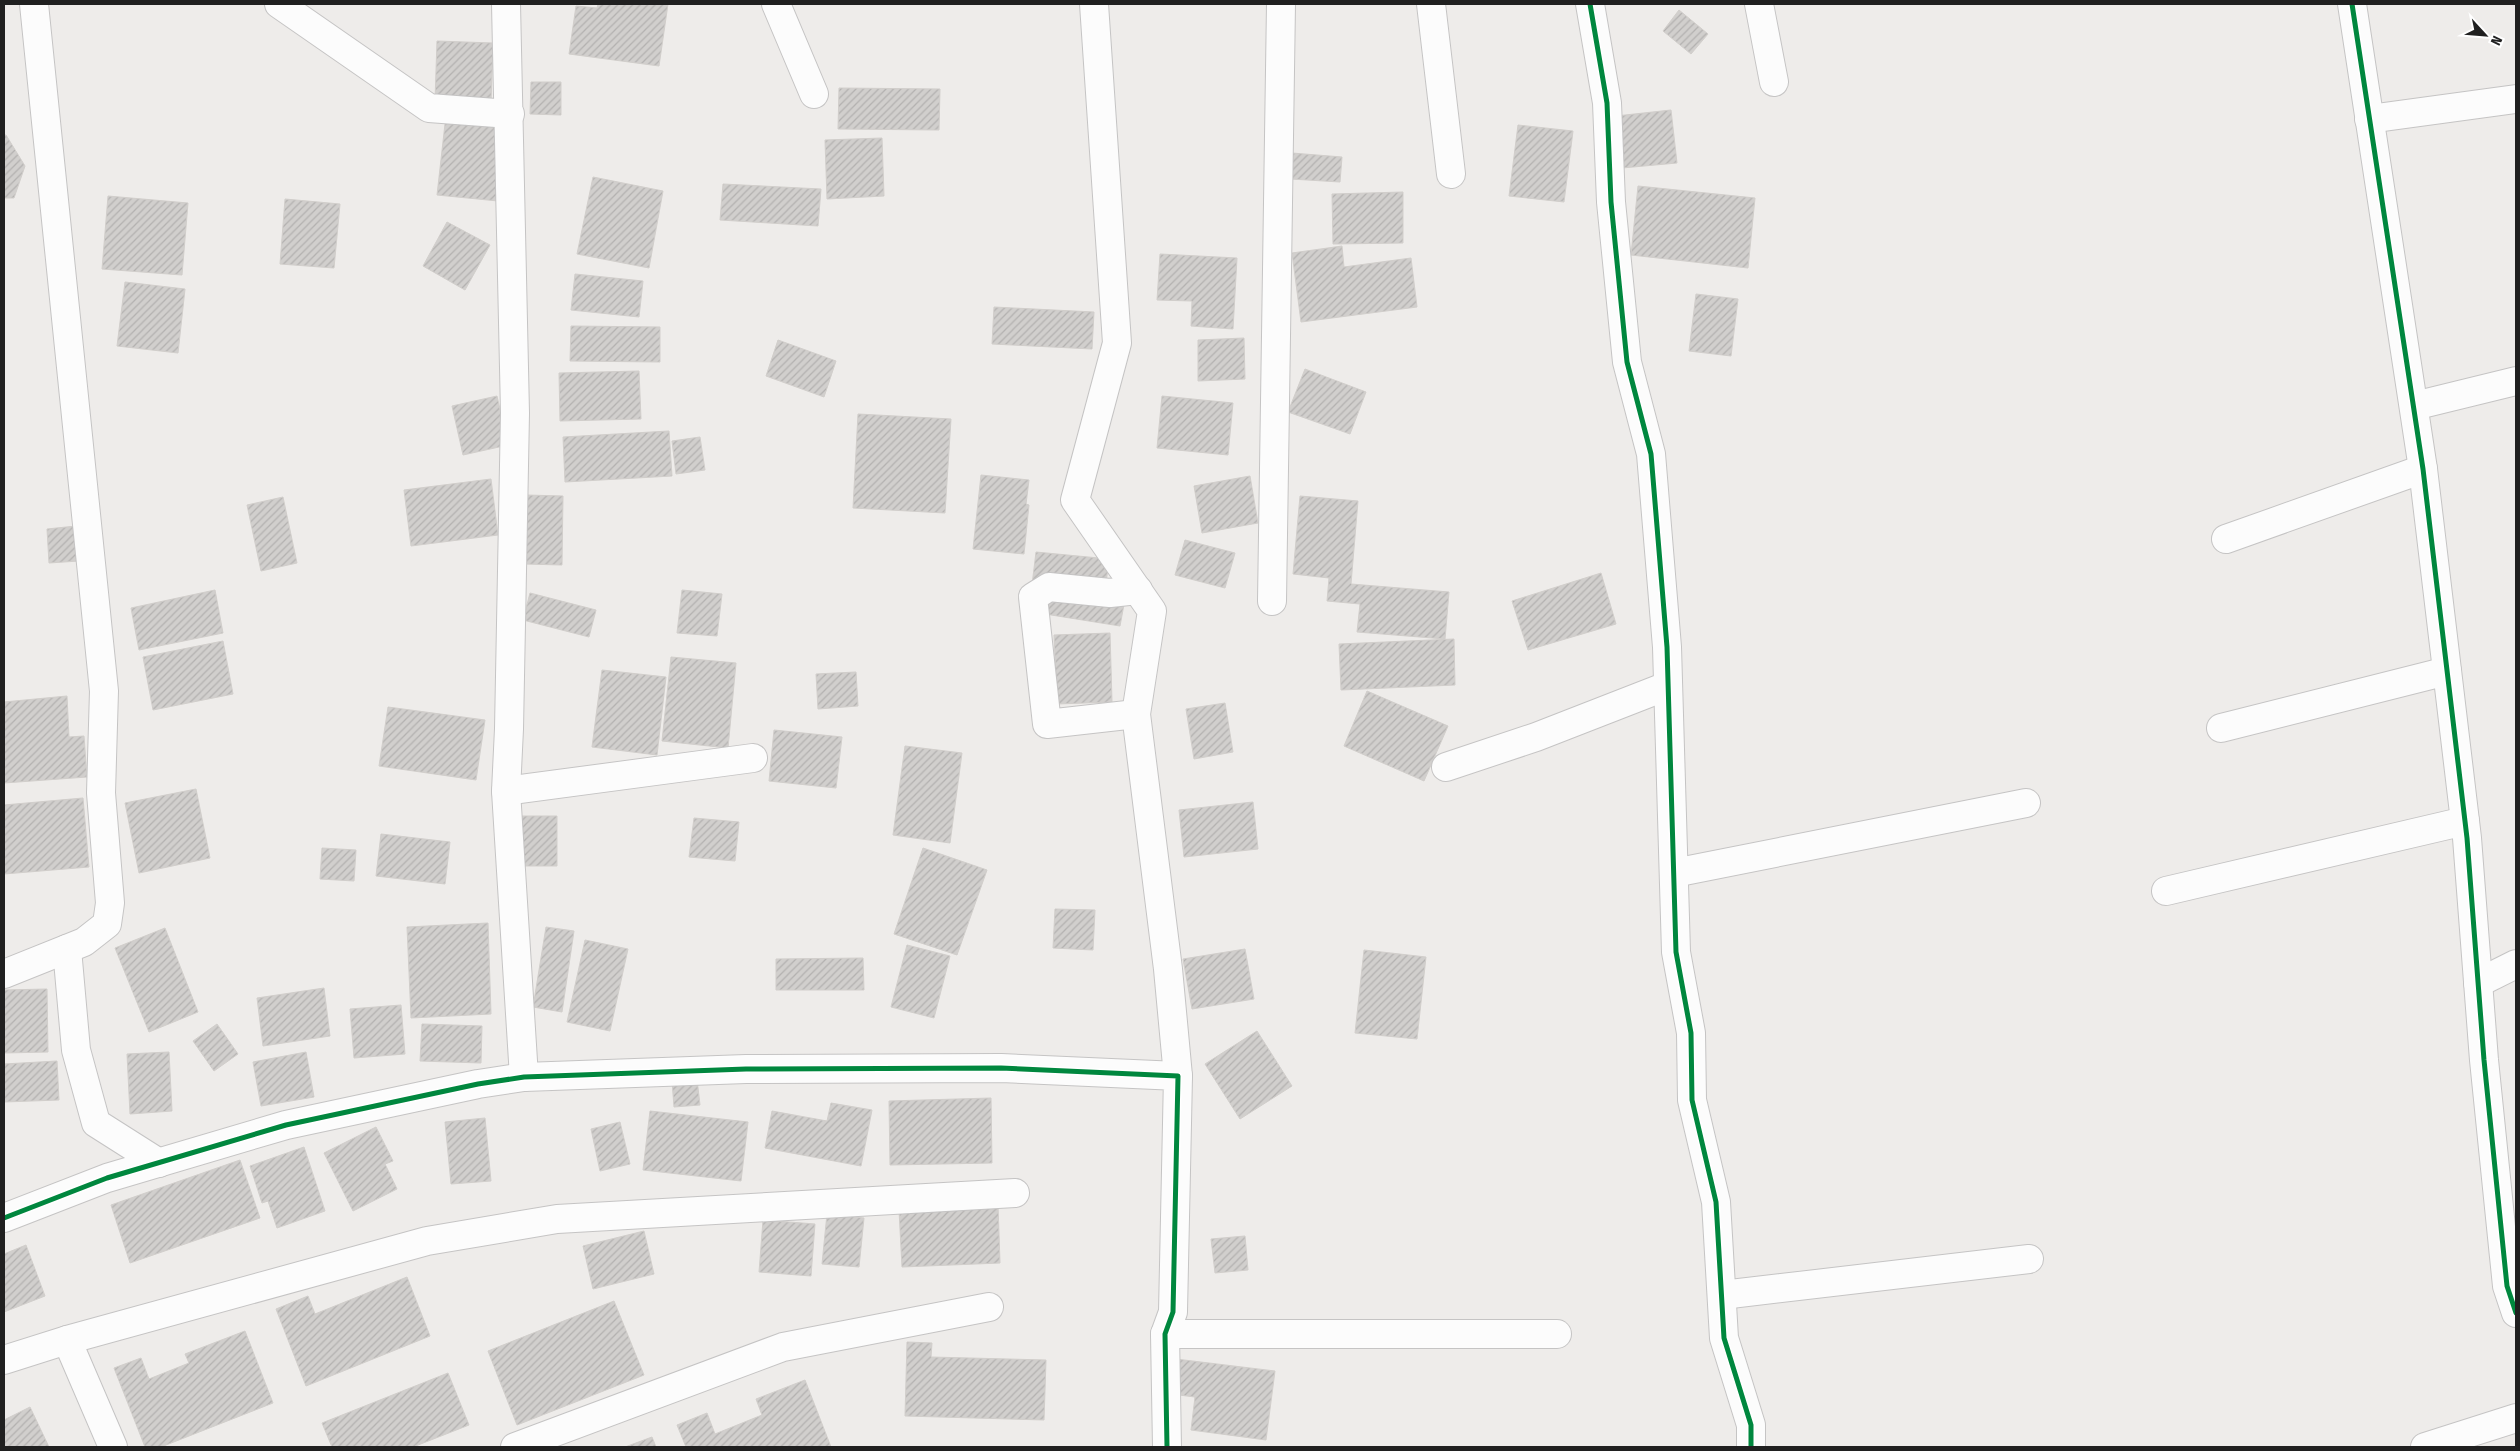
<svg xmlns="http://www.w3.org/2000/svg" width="2520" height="1451" font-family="'Fira Sans Condensed',sans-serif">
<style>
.building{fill:url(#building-hatch);stroke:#d1cecb}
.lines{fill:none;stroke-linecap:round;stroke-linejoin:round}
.minor-casing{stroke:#c5c4c4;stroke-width:30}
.minor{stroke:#fcfcfc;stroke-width:28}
.cycleway-casing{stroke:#fff;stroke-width:8}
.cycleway{stroke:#00873e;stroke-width:5}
</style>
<defs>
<pattern id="building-hatch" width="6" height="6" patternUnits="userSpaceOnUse" patternTransform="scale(1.25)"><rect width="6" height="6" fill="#d1cfcd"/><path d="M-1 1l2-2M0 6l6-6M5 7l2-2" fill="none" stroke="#b3b1b0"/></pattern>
</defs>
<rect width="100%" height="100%" fill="#eeecea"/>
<!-- building -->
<g class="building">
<path d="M598,4H668L659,66L569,54L576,6L597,8Z"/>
<path d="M1679,10L1708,34L1691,54L1663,31Z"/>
<path d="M437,41L493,43L491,102L435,101Z"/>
<path d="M531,82H561V115L530,114Z"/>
<path d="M839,88L940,89L939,130L838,129Z"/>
<path d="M1671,110L1677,163L1622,168L1616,116Z"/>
<path d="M446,115L506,122L498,201L437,195Z"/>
<path d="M1518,125L1573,131L1564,202L1509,196Z"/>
<path d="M4,135H6L25,166L14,198H4Z"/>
<path d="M882,138L884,196L827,199L825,140Z"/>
<path d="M1292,153L1342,157L1340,182L1291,179Z"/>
<path d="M593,177L663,191L649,268L577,254Z"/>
<path d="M723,184L821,189L818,226L720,220Z"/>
<path d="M1638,186L1755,198L1748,268L1631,255Z"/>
<path d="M1403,192V243L1333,244L1332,194Z"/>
<path d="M108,196L188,203L182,275L102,269Z"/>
<path d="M285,199L340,204L334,268L280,264Z"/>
<path d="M447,222L490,245L465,290L423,266Z"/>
<path d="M1342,246L1344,267L1411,258L1417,307L1301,322L1292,253Z"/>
<path d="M1160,254L1237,258L1233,329L1191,326L1192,301L1157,300Z"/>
<path d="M575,274L643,281L639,317L571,310Z"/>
<path d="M125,282L185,289L178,353L117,346Z"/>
<path d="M1696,294L1738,299L1731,356L1689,351Z"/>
<path d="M994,307L1094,312L1092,349L992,344Z"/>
<path d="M571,326L660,327V362L570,361Z"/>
<path d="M1244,338L1245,379L1198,381V340Z"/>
<path d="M778,340L836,361L824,397L766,376Z"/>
<path d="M1305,369L1366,392L1350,434L1288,412Z"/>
<path d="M639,371L641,419L560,421L559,373Z"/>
<path d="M497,396L508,445L463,455L452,406Z"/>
<path d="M1162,396L1233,403L1228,455L1157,448Z"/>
<path d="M858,414L951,419L945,513L853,508Z"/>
<path d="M669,431L672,476L565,482L563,437Z"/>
<path d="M700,437L705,470L676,474L672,441Z"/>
<path d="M981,475L1029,480L1026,504L1029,505L1024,554L973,549Z"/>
<path d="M1250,476L1258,523L1202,533L1194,486Z"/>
<path d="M491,479L498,535L411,546L404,490Z"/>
<path d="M526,495L563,496L562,565L525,564Z"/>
<path d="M1300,496L1358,501L1351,584L1449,592L1445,639L1357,632L1360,604L1327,601L1329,578L1293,574Z"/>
<path d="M283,497L297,563L261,571L247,505Z"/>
<path d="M76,526L79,561L49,563L47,529Z"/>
<path d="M1185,540L1235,553L1225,588L1175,575Z"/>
<path d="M1036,552L1109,559L1105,592L1032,585Z"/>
<path d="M1601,573L1616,624L1528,650L1512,601Z"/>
<path d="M1049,587L1125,599L1120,626L1045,614Z"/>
<path d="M215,590L223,633L139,650L131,608Z"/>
<path d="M682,590L722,594L717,636L677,633Z"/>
<path d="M530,593L596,610L589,637L523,620Z"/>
<path d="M1110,633L1112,702L1057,704L1054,635Z"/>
<path d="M1454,639L1455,685L1341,690L1339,644Z"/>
<path d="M223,641L233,694L153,710L143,657Z"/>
<path d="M671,657L736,663L728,748L662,741Z"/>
<path d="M602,670L666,677L657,755L592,747Z"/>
<path d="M856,672L858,706L818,709L816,674Z"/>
<path d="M1367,691L1448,726L1424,781L1344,746Z"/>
<path d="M67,696L69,737L84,736L87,777L4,783V702Z"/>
<path d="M1225,703L1233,752L1194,759L1186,709Z"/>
<path d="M388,707L485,720L476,780L379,766Z"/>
<path d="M774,730L842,737L836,788L769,781Z"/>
<path d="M905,746L962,753L950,843L893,835Z"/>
<path d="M196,789L210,858L139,873L125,803Z"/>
<path d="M83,798L89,867L4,874V805Z"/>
<path d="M1253,802L1258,849L1184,857L1179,810Z"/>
<path d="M516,816H557V866H517Z"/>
<path d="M694,818L739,822L735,861L689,857Z"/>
<path d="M381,834L450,842L445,884L376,876Z"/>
<path d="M322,848L356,850L354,881L320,879Z"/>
<path d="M923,848L987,870L957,955L894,934Z"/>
<path d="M1055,909L1095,910L1093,950L1053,948Z"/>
<path d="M488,923L491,1014L411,1018L407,927Z"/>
<path d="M546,927L574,931L562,1012L533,1007Z"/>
<path d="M165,928L198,1012L149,1032L115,948Z"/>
<path d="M585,940L628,949L610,1031L567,1022Z"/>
<path d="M907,945L950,956L934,1018L891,1007Z"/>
<path d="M1245,949L1254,999L1192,1009L1183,959Z"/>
<path d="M1364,950L1426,957L1417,1039L1355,1033Z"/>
<path d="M863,958L864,990H776V959Z"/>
<path d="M324,988L330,1036L263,1046L257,998Z"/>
<path d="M47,989L48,1052L4,1053V990Z"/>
<path d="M401,1005L405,1054L354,1058L350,1009Z"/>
<path d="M217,1024L238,1054L214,1071L193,1041Z"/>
<path d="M422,1024L482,1026L481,1063L420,1061Z"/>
<path d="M1257,1031L1292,1086L1240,1119L1205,1064Z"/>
<path d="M169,1052L172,1111L130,1114L127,1054Z"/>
<path d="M306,1052L314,1097L261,1106L253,1062Z"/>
<path d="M57,1061L59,1100L4,1102V1064Z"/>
<path d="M697,1079L700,1105L674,1107L672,1081Z"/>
<path d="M991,1098L992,1163L890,1165L889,1101Z"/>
<path d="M831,1103L872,1110L861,1166L765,1148L772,1111L827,1121Z"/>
<path d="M650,1111L748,1122L741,1181L643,1170Z"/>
<path d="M485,1118L491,1181L451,1184L445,1122Z"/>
<path d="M620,1122L630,1164L600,1171L591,1129Z"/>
<path d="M376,1127L393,1161L385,1164L397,1189L353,1211L324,1153Z"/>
<path d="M304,1147L325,1211L277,1228L268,1201L262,1203L250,1166Z"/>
<path d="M240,1160L260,1218L130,1263L111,1205Z"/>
<path d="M998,1205L1000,1263L902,1267L899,1210Z"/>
<path d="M827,1214L864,1218L859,1267L822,1264Z"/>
<path d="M763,1220L815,1224L811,1276L759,1272Z"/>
<path d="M644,1231L654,1274L593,1289L583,1246Z"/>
<path d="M1245,1236L1248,1270L1215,1273L1211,1239Z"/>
<path d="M26,1245L45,1296L4,1312V1254Z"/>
<path d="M407,1277L430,1336L306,1386L276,1309L308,1296L315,1314Z"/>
<path d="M614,1301L644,1375L517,1425L488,1351Z"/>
<path d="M245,1331L273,1403L161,1447H145L114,1368L141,1358L149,1379L189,1363L185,1354Z"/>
<path d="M907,1342L932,1343L931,1357L1046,1360L1044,1420L905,1416Z"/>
<path d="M1176,1359L1275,1371L1266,1440L1191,1430L1195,1397L1171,1394Z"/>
<path d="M448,1373L469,1425L413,1447H332L322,1423Z"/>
<path d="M805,1380L831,1447H686L677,1425L707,1413L715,1434L762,1415L756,1399Z"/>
<path d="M30,1407L49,1447H4V1420Z"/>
<path d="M652,1437L656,1447H625Z"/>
</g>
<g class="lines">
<defs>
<g id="minor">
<path d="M279,4L429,108L510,114"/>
<path d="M506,4L515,413L509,729L506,791L524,1077"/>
<path d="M776,4L814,94"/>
<path d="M1094,4L1117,343L1075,500L1152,611L1136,714L1168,969L1178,1076"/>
<path d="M1431,4L1451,174"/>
<path d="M1590,4L1607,103L1611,202L1627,362L1651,454L1667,647L1676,952L1691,1033L1692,1100L1716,1202L1724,1338L1751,1425V1447"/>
<path d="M1759,4L1774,82"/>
<path d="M2352,4L2423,469L2467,838L2484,1060L2507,1286L2516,1313"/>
<path d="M2369,119L2516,99"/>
<path d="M2414,406L2516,381"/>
<path d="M2226,539L2423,469"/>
<path d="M1272,601L1281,4"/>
<path d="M1136,714L1047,724L1033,597L1049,587L1110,593L1138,590"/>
<path d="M2221,728L2447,671"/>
<path d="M1446,767L1536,737L1667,686"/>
<path d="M506,791L753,758"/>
<path d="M1674,873L2026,803"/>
<path d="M2166,891L2465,821"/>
<path d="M67,949L76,1050L96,1123L159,1163"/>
<path d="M4,974L84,942L107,924L110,903L101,793L104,691L34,4"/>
<path d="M2478,983L2516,964"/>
<path d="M4,1218L107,1178L286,1125L478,1084L524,1077L746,1069L1001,1068L1178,1076L1173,1312L1165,1334L1167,1447"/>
<path d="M1722,1295L2029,1259"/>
<path d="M1165,1334H1557"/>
<path d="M67,1340L113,1447"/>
<path d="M4,1360L67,1340L427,1241L557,1219L1015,1193"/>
<path d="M515,1447L783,1347L989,1307"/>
<path d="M2425,1447L2516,1418"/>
</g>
</defs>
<!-- minor casing -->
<use href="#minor" class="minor-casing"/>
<!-- minor -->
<use href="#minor" class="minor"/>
<defs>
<g id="cycleway">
<path d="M1590,4L1607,103L1611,202L1627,362L1651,454L1667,647L1676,952L1691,1033L1692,1100L1716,1202L1724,1338L1751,1425V1447"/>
<path d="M2352,4L2423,469L2467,838L2484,1060L2507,1286L2516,1313"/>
<path d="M4,1218L107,1178L286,1125L478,1084L524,1077L746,1069L1001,1068L1178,1076L1173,1312L1165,1334L1167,1447"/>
</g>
</defs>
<!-- cycleway casing -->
<use href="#cycleway" class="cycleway-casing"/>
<!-- cycleway -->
<use href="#cycleway" class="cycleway"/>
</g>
<!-- border -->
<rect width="2520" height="1451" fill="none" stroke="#202020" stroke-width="10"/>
<!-- north arrow -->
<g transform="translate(2485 35) rotate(116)" stroke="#ffffff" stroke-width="4" paint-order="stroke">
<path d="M0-4L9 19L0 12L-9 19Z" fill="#202020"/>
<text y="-8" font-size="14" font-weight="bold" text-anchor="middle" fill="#202020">N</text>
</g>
</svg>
